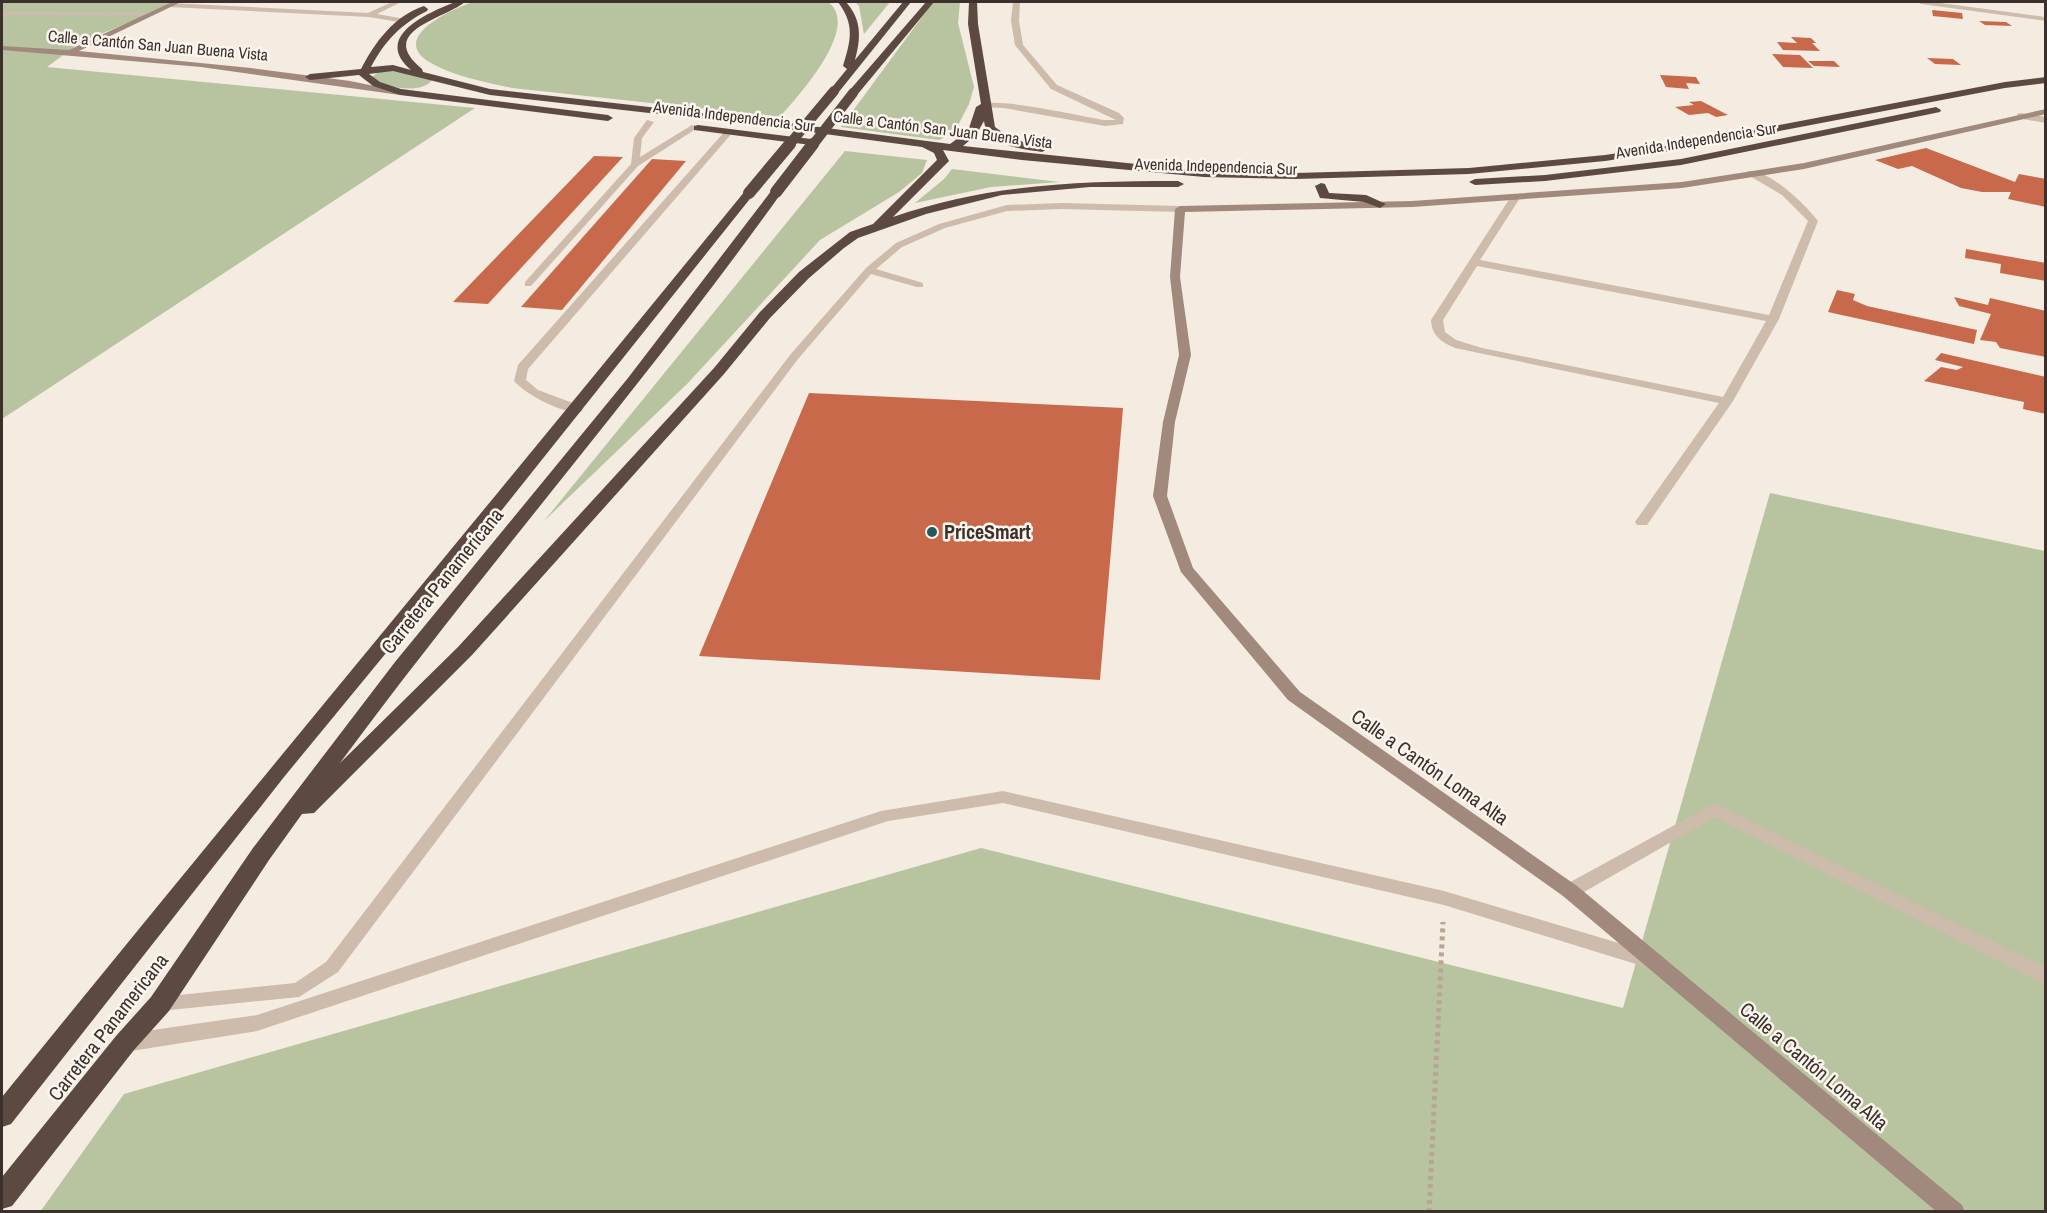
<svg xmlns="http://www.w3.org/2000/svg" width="2047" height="1213" font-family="'Archivo Narrow',sans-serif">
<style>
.green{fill:#b8c4a0}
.building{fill:#c8694b}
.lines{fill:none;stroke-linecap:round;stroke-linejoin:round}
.path{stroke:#b9a596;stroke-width:5;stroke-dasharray:4 4;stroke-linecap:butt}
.lane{fill:#cdbbac;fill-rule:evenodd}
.street{fill:#cdbbac;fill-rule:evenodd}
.secondary{fill:#a18a7d;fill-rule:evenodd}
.highway{fill:#5c4a42;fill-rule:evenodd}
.highway-bridge-far1{stroke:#5c4a42;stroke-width:10}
.highway-bridge{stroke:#5c4a42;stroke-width:12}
.poi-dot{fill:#1f5a5e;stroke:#fbf5ee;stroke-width:2}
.labels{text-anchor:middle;stroke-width:5;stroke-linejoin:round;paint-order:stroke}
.far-street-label{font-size:16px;fill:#3b302b;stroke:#fbf5ee}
.poi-label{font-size:20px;font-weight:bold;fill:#3b302b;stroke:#fbf5ee;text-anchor:start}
.street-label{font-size:20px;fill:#3b302b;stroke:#fbf5ee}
</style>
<rect width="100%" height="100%" fill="#f4ebe1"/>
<!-- green -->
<g class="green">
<path d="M2,2H179L81,42L47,67L475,108L2,419Z"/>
<path d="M473,2H828C862,27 797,97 780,117L512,88C486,82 455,77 431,63C387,38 452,9 473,2Z"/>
<path d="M855,2H890L864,34L859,6Z"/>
<path d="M933,2H960L958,23L974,87L969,104L954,133L939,140L841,127Z"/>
<path d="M385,71H400L432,80C421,95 384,88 372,77L377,73Z"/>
<path d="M845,151L927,160L922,173L899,192L820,240L687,384L544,521Z"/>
<path d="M952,169L1059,182L991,187L915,203L944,179Z"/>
<path d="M1770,493L2045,551V1211L40,1212L124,1094L981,848L1623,1008Z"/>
</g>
<!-- building -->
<g class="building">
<path d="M1932,10L1962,13L1963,19L1933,16Z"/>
<path d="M1979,21L2006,22L2012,26L1985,25Z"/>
<path d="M1791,37L1811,38L1816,43H1812L1820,51L1783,50L1777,42L1797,43Z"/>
<path d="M1772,54L1800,55L1813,68L1783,67Z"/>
<path d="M1927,58L1953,59L1961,65L1935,64Z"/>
<path d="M1808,61H1834L1840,67L1814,66Z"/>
<path d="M1660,75L1696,77L1700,84L1686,83L1689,89L1666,87Z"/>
<path d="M1701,101L1728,115L1716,117L1708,113L1689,115L1675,107L1694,105L1689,102Z"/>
<path d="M1926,148L2015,182L2019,174L2046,179V207L2008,199L2011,192H1982L1961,188L1912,166L1898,169L1875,160Z"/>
<path d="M594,156L623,157L488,304L453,302Z"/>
<path d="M652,159L686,161L562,310L521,307Z"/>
<path d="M1966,249L2046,263V281L2000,273L2001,264L1965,258Z"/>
<path d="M1837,290L1855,294L1853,300L1867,306L1977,330L1974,344L1828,312Z"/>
<path d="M1954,297L1988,305L1990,298L2046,311V357L2000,348L1996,342L1980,340L1991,314L1959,306Z"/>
<path d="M1941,353L2046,377V414L2023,409L2024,402L1924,381L1941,367L1957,370L1963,367L1935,360Z"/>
<path d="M809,393L1123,408L1100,680L699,656Z"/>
</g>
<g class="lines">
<!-- path -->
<path class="path" d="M1429,1212L1443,922"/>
<!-- lane -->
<g class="lane">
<path d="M647,120L654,122L642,138L640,157L692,125L699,127L638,166L531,286H525V282L631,164L634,138Z"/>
<path d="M1062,203L1180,206L1184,209L1180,212L1062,209L1007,211L945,228L902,247L876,269L923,283V287H917L871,274L798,359L338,972L299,997L160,1011L154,1009L151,1004L154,999L160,997L295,983L326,962L790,355L866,268L896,243L939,224L1007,205Z"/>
</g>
<!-- street -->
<g class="street">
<path d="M392,2H401L377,14L405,19V23L369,17L169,7L165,5L169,3L368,13Z"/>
<path d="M1013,2H1020L1019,21L1023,45L1057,85L1119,113L1124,118L1123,124L1105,126L1004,108L982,107L981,105C995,96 1084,117 1105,120H1116L1051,89L1015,45L1011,21Z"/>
<path d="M1918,2H1933L2046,17V21L1921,4Z"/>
<path d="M2,11L149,12L153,14L149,16L2,15Z"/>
<path d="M2020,113L2046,117V123L2017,118V114Z"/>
<path d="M726,130L733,132L528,369L526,380L538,390L581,406L583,409L581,412C564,415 525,394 514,381L518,365Z"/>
<path d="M1748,171C1769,169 1806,205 1818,221L1779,319L1733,401L1647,525H1637L1635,522L1719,403L1455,348C1441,342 1432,336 1431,320L1510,198L1515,195L1520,198L1480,260L1769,315L1808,221L1782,195L1748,175ZM1477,266L1766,321L1723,397L1482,348L1456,340L1445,332L1443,320Z"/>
<path d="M1003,791L1444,891L1652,953L1659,956L1662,961L1659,966L1652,969L1444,905L1003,803L888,821L257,1031L125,1052L118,1049L115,1043L118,1037L125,1034L257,1015L881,811Z"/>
<path d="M1715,803L2046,968V985L1715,817L1577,896L1570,898L1563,896L1561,891L1563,886Z"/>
</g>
<!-- secondary -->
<g class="secondary">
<path d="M172,2H181L79,51L251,68L350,81L404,92L400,95L201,67L2,50V46L69,50Z"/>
<path d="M2046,109V114L1804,169L1682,188L1412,207L1185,212L1180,277L1191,355L1175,422L1167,496L1193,568L1300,692L1577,886L1962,1205L1965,1212H1937L1563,896L1288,700L1181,572L1153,496L1163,422L1179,355L1170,277L1175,209L1180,206L1412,201L1682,182L1804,163Z"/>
</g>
<!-- highway -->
<g class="highway">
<path d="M455,2H465C442,20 376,31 422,69L423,72L490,89L765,120L950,144L968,131L976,107L981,104L968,24L969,2H977L978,24L995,127L1010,138L1047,149L1042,152C1022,149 987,146 984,121L976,135L963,146L1204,171L1296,173L1469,168L1605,155L1685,143L2005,82L2046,77V83L2005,88L1685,149L1605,161L1469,174L1296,179L1204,177L1022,160L943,150L949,161L893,217C988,184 1078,181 1178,181L1184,184L1178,187H1090L1002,195L926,214L858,238L844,248L809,278L770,318L724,374L472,655L314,813L302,814L269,860L169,1011L134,1050L12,1206L2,1209V1177L116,1036L151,997L253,848L395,662L628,378L772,190L776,189L782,192C642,388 483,569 340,763L458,647L714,368L760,312L799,272L850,232L873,224L937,160L934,153L922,147L765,126L490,95L393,71L369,74L380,82L401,89L608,115L613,118L608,121L400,95L373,86L359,75L310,80L305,77L310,74L361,69C375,42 394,16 424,6L428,9L427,11C401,24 384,42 371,67L393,65L411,70C372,37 427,13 455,2Z"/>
<path d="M838,2H846C862,20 861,38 855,60L903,2H911L838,93L834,94L829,91L847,69L843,66C851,40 855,25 838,2Z"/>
<path d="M926,2H934L857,95H849V91Z"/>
<path d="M1936,107L1941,110L1940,112L1681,165L1545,181L1475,185L1469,182L1475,179L1545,175L1681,159Z"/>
<path d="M698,125L811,139L816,142L811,145L694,130V126Z"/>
<path d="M1321,183L1325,184L1329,193L1366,195L1386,204L1380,208L1364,202L1320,198L1315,186Z"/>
<path d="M749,190L753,191V195L442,585L284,777L11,1124L2,1127V1097C248,794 498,494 745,191Z"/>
</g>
<!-- highway-bridge-far1 -->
<g class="highway-bridge-far1">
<path d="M788,146L834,91"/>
<path d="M812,146L853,93"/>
</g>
<!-- highway-bridge -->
<g class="highway-bridge">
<path d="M776,192L813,144"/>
<path d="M749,193L790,144"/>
</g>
</g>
<!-- markers -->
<circle class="poi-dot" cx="932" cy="532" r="6"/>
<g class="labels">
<!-- far-street labels -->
<g class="far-street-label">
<text transform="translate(158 45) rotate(5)" y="6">Calle a Cantón San Juan Buena Vista</text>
<text transform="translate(734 116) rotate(7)" y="6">Avenida Independencia Sur</text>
<text transform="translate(943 129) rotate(7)" y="6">Calle a Cantón San Juan Buena Vista</text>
<text transform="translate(1696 140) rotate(-9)" y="6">Avenida Independencia Sur</text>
<text transform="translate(1216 166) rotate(2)" y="6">Avenida Independencia Sur</text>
</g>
<!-- poi labels -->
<g class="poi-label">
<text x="944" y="539">PriceSmart</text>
</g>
<!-- street labels -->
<g class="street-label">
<text transform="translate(442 581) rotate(-51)" y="7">Carretera Panamericana</text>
<text transform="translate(1430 767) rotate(35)" y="7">Calle a Cantón Loma Alta</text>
<text transform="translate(108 1027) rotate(-52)" y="7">Carretera Panamericana</text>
<text transform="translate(1814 1066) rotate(40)" y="7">Calle a Cantón Loma Alta</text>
</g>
</g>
<!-- border -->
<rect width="2047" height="1213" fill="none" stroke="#3b302b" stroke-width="6"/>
</svg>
